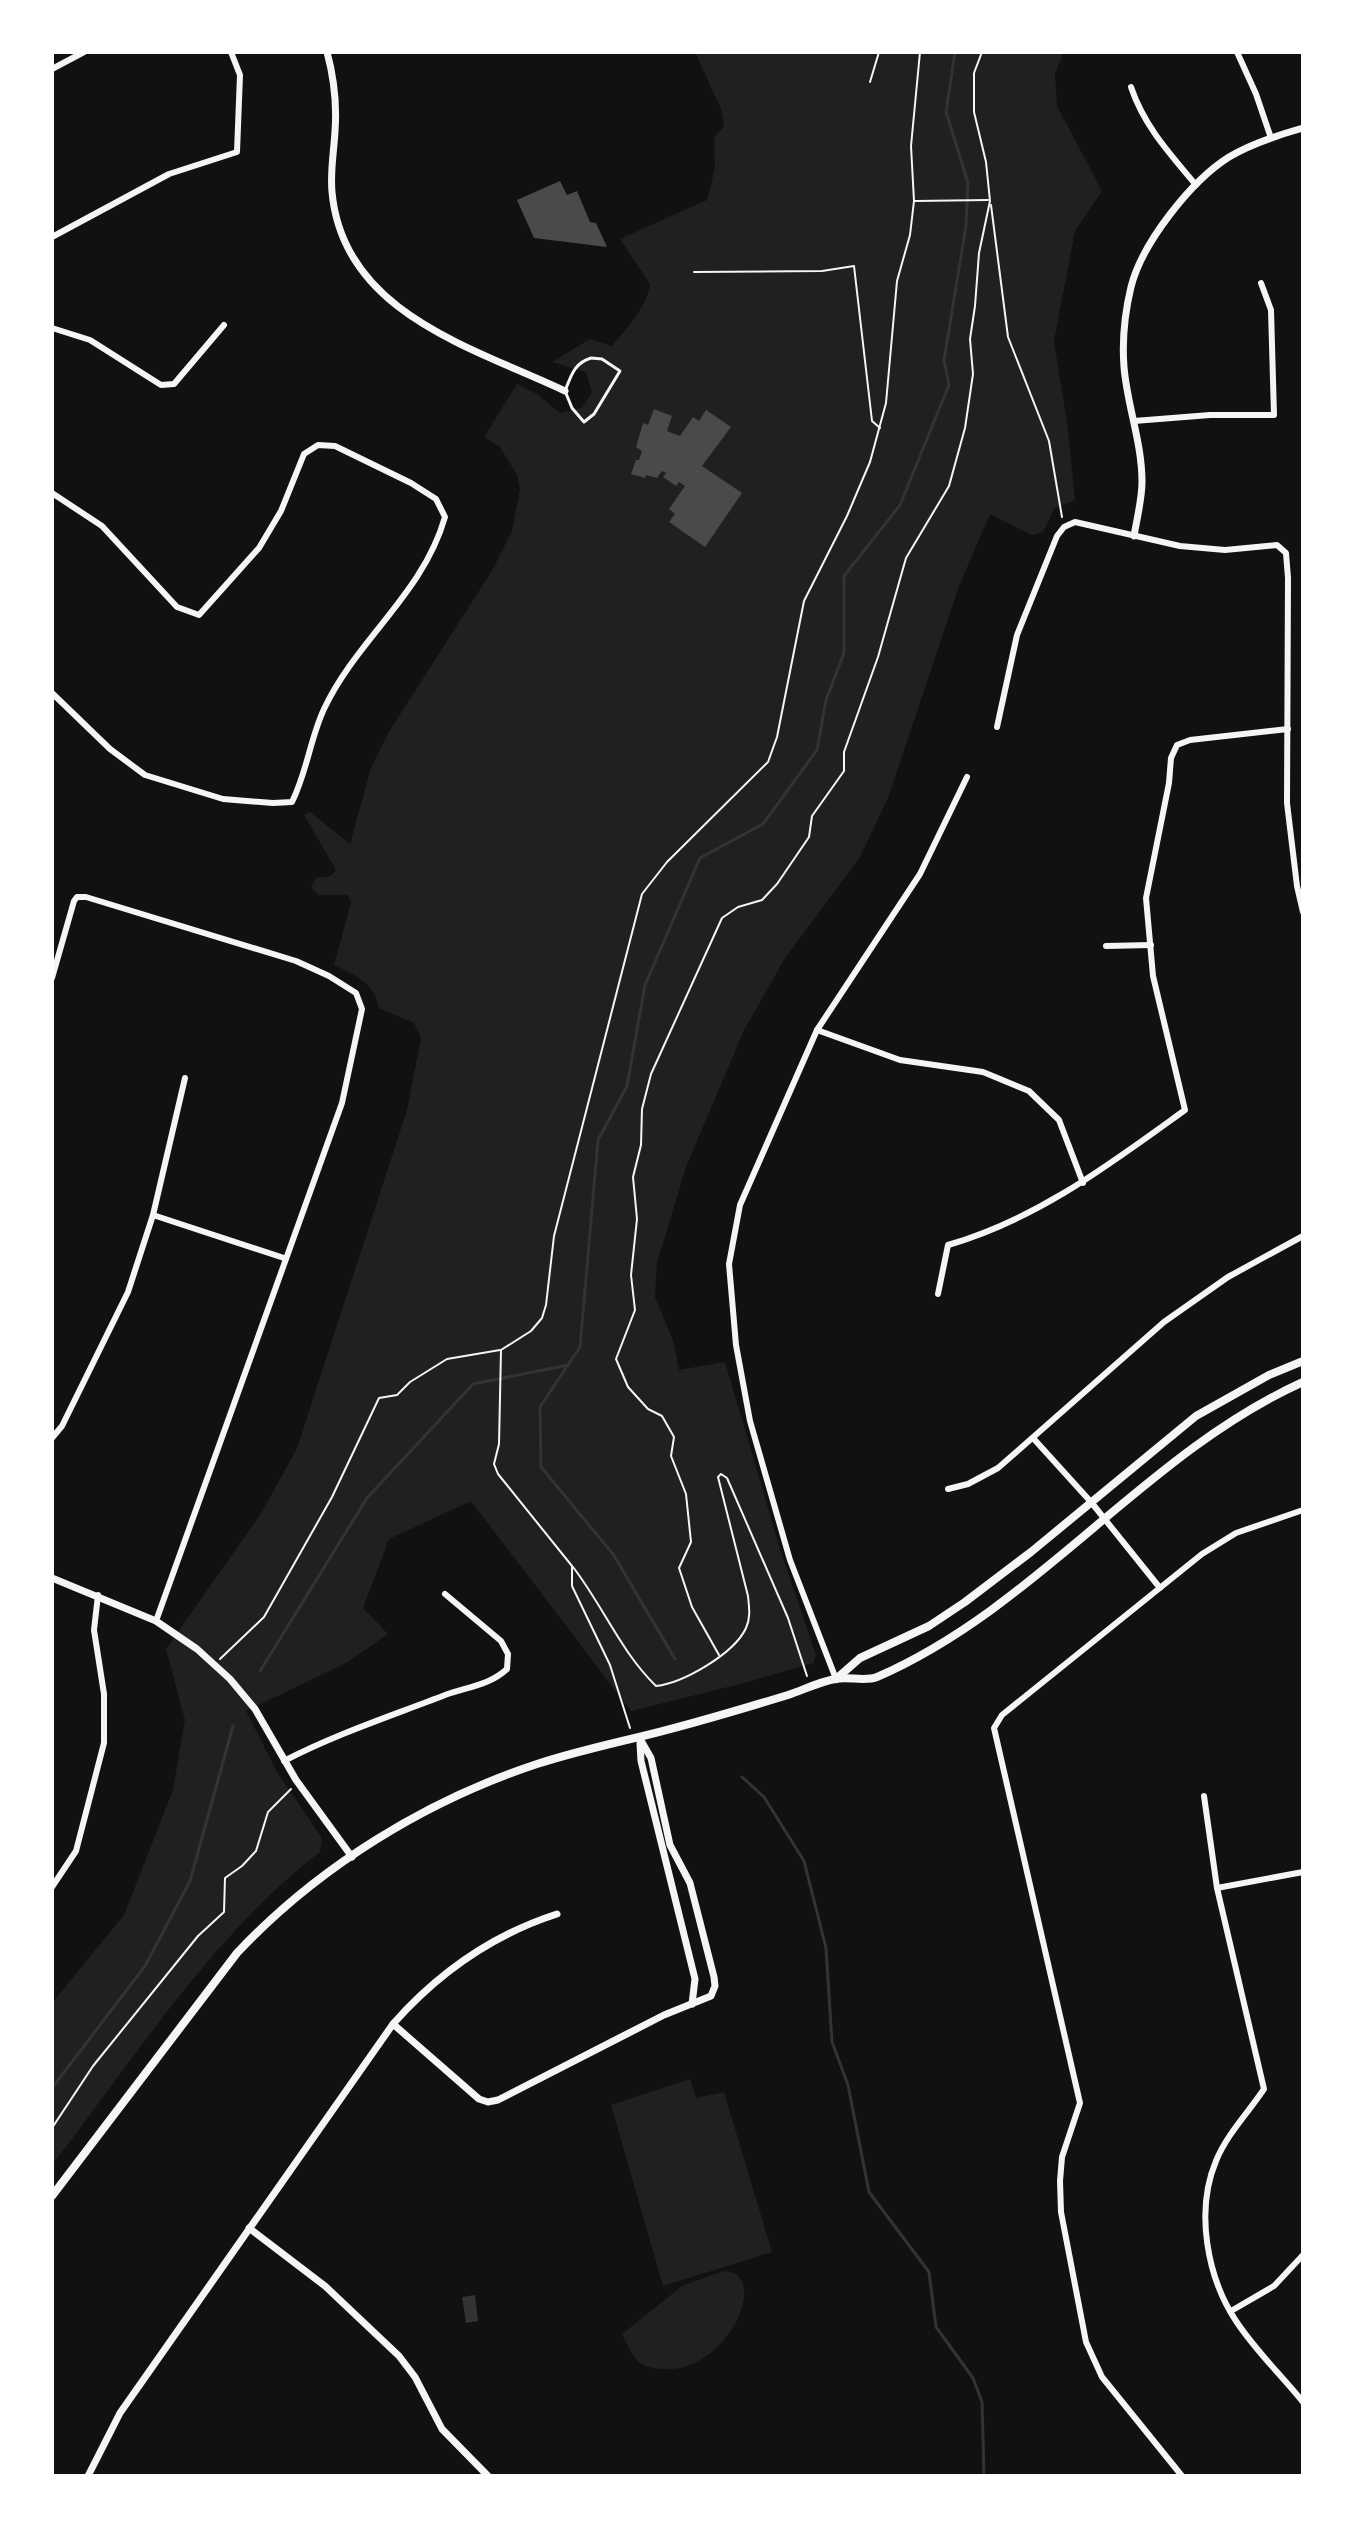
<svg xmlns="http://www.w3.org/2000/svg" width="1355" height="2528" font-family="'Open Sans',sans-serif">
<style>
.green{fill:#202020}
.water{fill:#333}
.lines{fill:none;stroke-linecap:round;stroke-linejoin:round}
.stream{stroke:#333;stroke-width:3}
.building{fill:#4a4a4a}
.path{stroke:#f5f5f5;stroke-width:2}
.service{stroke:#f5f5f5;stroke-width:3}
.minor{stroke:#f5f5f5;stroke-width:6}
.tertiary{stroke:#f5f5f5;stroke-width:7}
.secondary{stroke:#f5f5f5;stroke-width:8}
</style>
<rect width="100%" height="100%" fill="#111"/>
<!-- green -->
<g class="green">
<path d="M695,52H1064L1055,73L1057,106L1102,191L1075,231L1054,341L1067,422L1075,500L1054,509L1043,532L1032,535L990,514L959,586L888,798L859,859L785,958L744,1030L686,1167L657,1263L655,1297L674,1343L679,1370L725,1362L780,1549L816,1655L813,1663L740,1684L631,1711L471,1501L389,1539L363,1608L388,1634L346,1663L246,1711L277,1772L322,1838L320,1852C211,1936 136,2057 52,2165V2003L124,1915L173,1790L185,1720L166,1649L262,1512L297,1448L407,1110L421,1038L414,1023L379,1008C375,983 355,975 334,965L351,903L348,895H318L311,887L316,878L331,876L336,870L304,815L310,812L350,844L371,768L387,735L493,569L512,531L520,489L517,475L500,447L484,437L517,384L537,394L560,413L582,408L592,392L586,372L552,362L590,339L612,346C627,328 647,307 650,284L620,239L707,200L715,168L714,138L724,126L721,109Z"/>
<path d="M690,2079L696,2098L724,2092L772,2252L663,2286L611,2105Z"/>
<path d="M723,2271C773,2272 727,2372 666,2369C658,2369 648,2368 642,2364C632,2358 627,2344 622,2334L682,2286Z"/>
</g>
<!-- water -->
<path class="water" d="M475,2295L478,2321L466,2323L462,2297Z"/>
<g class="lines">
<!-- stream -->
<g class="stream">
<path d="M675,1659L613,1554L541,1467L540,1407L580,1347L598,1140L627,1086L645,985L700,858L763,824L817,750L826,700L844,653V576L900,505L949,385L944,360L966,226L968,183L946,112L955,52"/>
<path d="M260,1671L367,1498L473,1384L568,1365"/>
<path d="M742,1777L764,1797L804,1861L826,1948L832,2042L848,2085L869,2192L929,2272L936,2327L973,2378L982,2402L984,2476"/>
<path d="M52,2088L145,1966L190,1881L233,1726"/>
</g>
</g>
<!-- building -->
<g class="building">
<path d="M560,181L567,195L577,191L590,222L596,223L607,247L534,238L517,200Z"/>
<path d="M654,409L672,416L667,431L680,436L693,417L699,421L706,410L731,427L702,466L742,493L705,547L669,522L675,514L669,509L685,486L679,482L676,486L663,477L666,473L662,471L657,478L646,475L645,478L631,474L636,460H639L642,451L636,447L643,423L648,425Z"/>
</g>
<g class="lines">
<!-- path -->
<g class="path">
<path d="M870,82L879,52"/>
<path d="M915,201L988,200"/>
<path d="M991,205L1008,337L1049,441L1062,517"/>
<path d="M694,272L822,271L854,266L872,421L880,428"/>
<path d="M573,1567C603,1606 621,1652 656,1686C683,1683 734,1654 746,1628C751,1617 749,1607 748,1596L718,1477L721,1474L727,1478L788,1618L807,1676"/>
<path d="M719,1655L692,1607L679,1568L691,1542L686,1494L671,1456L674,1437L662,1416L648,1409L628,1387L616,1359L635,1310L631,1275L637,1219L633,1177L641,1145L642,1109L651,1074L722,918L738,907L762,900L777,884L809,837L812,816L844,771V752L878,657L906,558L949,486L965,428L973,374L970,339L975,306L979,253L990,201L986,162L974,112V73L982,52"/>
<path d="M220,1659L264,1617L332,1497L379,1398L397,1395L410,1382L447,1359L500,1350"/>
<path d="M630,1728L610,1665L572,1586V1566L498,1474L494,1464L499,1444L501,1350L531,1331L542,1318L546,1305L554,1236L642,894L667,862L768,762L777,737L804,601L847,516L870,462L886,403L897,281L910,235L914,201L911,146L920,52"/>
<path d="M52,2128L93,2066L198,1936L224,1912L225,1878L242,1866L256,1851L268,1812L291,1789"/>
</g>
<!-- service -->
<path class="service" d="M591,358L602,359L620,371L594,414L584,422L572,408L565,391C571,376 574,363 591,358Z"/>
<!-- minor -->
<g class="minor">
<path d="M1237,52L1256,94L1271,138"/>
<path d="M52,69L84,52"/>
<path d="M1131,87C1144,126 1170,154 1196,185"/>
<path d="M52,237L169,174L237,152L240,75L231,52"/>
<path d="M52,328L90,340L161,385L174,384L224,325"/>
<path d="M1134,421L1210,415H1274L1271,310L1261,283"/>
<path d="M52,493L102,526L177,607L199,615L259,548L281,511L304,454L318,445L335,446L411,483L436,499L445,517C423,594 357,639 324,709C310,739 307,772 292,802L273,803L223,799L145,775L110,749L52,693"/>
<path d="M997,727L1017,635L1057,536L1064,527L1075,522L1180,546L1225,550L1277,545L1286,553L1288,578L1287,803L1297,886L1303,912"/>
<path d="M1106,946L1151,945"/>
<path d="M52,978L74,901L77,897H86L296,961L329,976L356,993L362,1009L342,1103L156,1621"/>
<path d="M817,1030L900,1060L983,1072L1029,1091L1059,1120L1083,1183"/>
<path d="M153,1215L284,1258"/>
<path d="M938,1294L948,1245C1038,1219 1110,1164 1185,1110L1153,976L1146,898L1169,783L1171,758L1177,745L1190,740L1288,729"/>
<path d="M52,1438L62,1426L128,1292L153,1215L185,1078"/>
<path d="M1033,1438L1091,1502L1160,1588"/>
<path d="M948,1489L968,1484L998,1468L1164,1322L1228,1277L1303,1236"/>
<path d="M836,1679L790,1560L750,1421L736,1345L729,1264L740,1205L817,1030L920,874L967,777"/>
<path d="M284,1761C336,1734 391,1716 445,1695C467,1687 490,1685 507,1669L508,1654L501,1641L445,1594"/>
<path d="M1204,1796L1217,1888L1264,2089C1248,2113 1227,2134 1216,2161C1195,2211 1207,2277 1236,2321C1255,2350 1281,2375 1303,2402"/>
<path d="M52,1887L76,1851L104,1743V1694L94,1630L98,1595"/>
<path d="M1217,1888L1303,1872"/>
<path d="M1231,2311L1274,2286L1303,2255"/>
<path d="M1182,2476L1102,2377L1086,2342L1061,2212L1060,2181L1062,2157L1080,2103L994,1728L1002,1715L1202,1554L1236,1533L1303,1510"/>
</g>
<!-- tertiary -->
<g class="tertiary">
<path d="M327,52C334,78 337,104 335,131C334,151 330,171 332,192C343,313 472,347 565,391"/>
<path d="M1134,536C1137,518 1142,499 1142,482C1142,442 1127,405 1124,367C1122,341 1125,312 1131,287C1142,243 1191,181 1229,157C1251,144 1278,135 1303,128"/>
<path d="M52,1578L156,1621L197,1649L230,1679L255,1709L296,1780L352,1857"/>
<path d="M640,1743L641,1761L695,1979L692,2004"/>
<path d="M393,2024L479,2099L488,2102L498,2100L664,2015L711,1996L715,1986L714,1977L690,1883L670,1845L651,1758L639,1737"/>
<path d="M249,2228L325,2286L399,2356L415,2377L442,2429L488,2476"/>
<path d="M88,2476L120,2413L393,2024C438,1973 492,1935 557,1914"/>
</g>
<!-- secondary -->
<g class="secondary">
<path d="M836,1679L860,1658L929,1626L965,1602L1031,1552L1196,1416L1269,1375L1303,1361"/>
<path d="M52,2196L237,1953C318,1867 425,1801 537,1764C571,1753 605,1745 639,1737C689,1725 739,1710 788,1695C803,1690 819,1682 835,1679C848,1676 865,1682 877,1677C1038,1607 1144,1454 1303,1382"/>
</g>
</g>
<!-- border -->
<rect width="1355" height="2528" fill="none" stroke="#ffffff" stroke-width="108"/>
</svg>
